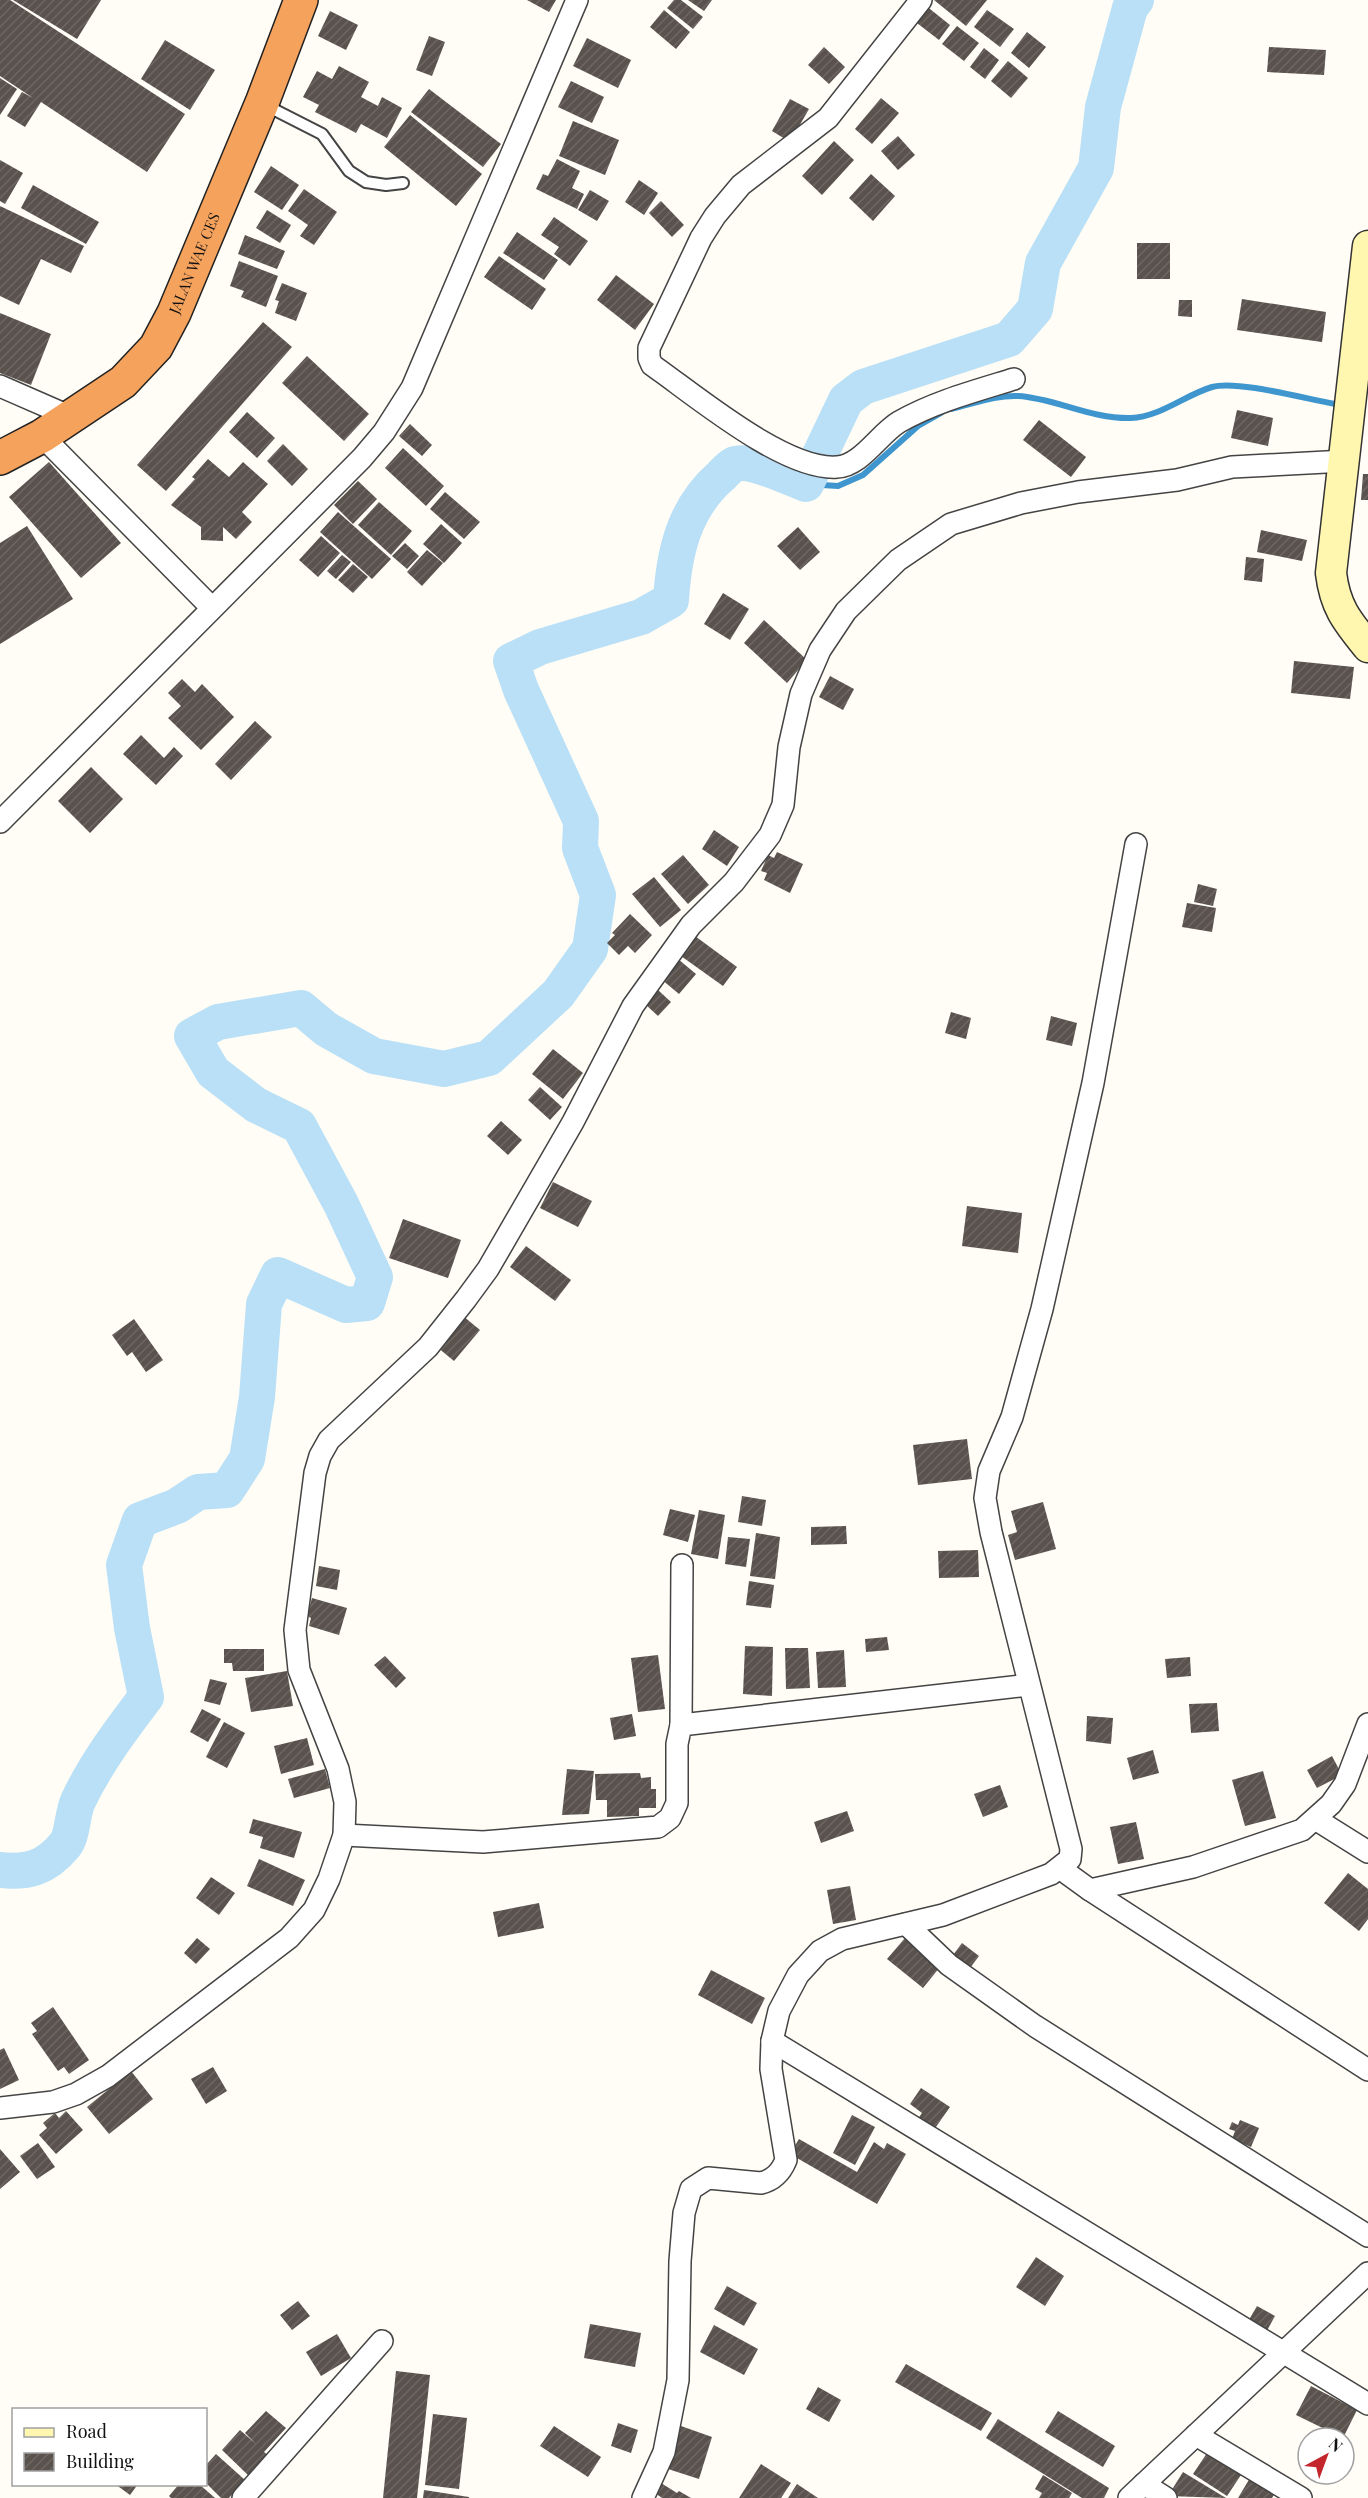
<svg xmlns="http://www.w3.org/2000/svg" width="1368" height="2498" font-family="'Playfair Display',serif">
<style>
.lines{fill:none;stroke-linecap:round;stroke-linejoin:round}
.stream{stroke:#3f96cf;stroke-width:6}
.river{stroke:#b9e0f7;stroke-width:36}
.building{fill:url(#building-hatch)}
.lane-casing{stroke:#444;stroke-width:14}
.street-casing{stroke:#444;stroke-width:24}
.secondary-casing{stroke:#333;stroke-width:33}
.highway-casing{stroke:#222;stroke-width:36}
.lane{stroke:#fff;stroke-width:10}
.street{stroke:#fff;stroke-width:21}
.secondary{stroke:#fff6b0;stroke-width:30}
.highway{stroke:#f5a25d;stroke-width:33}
.labels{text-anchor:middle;stroke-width:6;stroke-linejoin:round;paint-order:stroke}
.street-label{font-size:15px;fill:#111;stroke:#fff}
</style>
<defs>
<pattern id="building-hatch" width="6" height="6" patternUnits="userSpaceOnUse" patternTransform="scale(1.5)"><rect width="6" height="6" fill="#5a524d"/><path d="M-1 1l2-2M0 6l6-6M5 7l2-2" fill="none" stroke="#6d6662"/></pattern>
</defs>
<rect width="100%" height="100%" fill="#fffdf5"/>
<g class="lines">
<!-- stream -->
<g class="stream">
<path d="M951,409C973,404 996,395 1018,396C1055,398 1090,419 1131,418C1160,417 1185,395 1212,387C1238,380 1306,399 1335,404"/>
<path d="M806,484L838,486L863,475L918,426L941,413"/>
</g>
<!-- river -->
<path class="river" d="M0,1870C28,1873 46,1868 65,1845C73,1835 72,1814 78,1801C96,1763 121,1730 146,1697L132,1628L124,1565L140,1520L177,1506L198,1492L227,1490L247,1459L257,1397L264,1304L278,1275L346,1305L367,1303L375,1277L341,1204L299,1126L256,1105L213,1072L192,1036L218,1022L301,1008L326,1029L374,1056L444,1069L489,1058L558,994L590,949L598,895L580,848L581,821L521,690L511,661L540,647L641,617L671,600C674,552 684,508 721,476C725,472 730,466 735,464C752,459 789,478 806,484L846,400L863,387L1009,339L1035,309L1043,263L1096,168L1103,107L1130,8L1136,0"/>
</g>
<!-- building -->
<g class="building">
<path d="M0,0H10L185,114L147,172L41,102L25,127L7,116L22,92L33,98L0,76Z"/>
<path d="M13,0H101L77,39Z"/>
<path d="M527,0H556L549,12Z"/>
<path d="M674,0H681L703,17L693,29L667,8Z"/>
<path d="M688,0H712L704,11Z"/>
<path d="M934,0H987L966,26Z"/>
<path d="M925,5L950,25L939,40L913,20Z"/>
<path d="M664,10L690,32L676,49L650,27Z"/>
<path d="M987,10L1014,29L1000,47L974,27Z"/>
<path d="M330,11L358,25L346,50L318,36Z"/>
<path d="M957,26L979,43L964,61L942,44Z"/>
<path d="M1027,32L1046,47L1029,68L1011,53Z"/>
<path d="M429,36L445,42L432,76L416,70Z"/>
<path d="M587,38L631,60L618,88L573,66Z"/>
<path d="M165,40L215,70L190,110L141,79Z"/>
<path d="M824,47L845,67L829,84L808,65Z"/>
<path d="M1269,47L1326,50L1324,75L1267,72Z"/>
<path d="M984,48L999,60L985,79L970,67Z"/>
<path d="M1008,61L1028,78L1011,98L991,81Z"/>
<path d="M339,66L369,82L361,97L378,106L382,97L402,108L387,138L361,124L356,133L345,127L315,112L319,105L303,97L317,71L332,79Z"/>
<path d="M0,78L17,89L0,115Z"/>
<path d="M571,81L604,97L592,123L558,107Z"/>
<path d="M429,89L501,144L483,167L411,112Z"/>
<path d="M881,98L899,113L872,144L855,129Z"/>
<path d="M790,99L809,109L790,142L772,131Z"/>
<path d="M410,115L482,174L456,206L384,147Z"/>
<path d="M573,121L619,140L605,175L559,156Z"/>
<path d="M898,136L915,155L898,170L881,151Z"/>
<path d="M834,141L854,160L822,195L802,176Z"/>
<path d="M557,159L580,171L572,188L584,194L577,209L536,189L543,174L548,176Z"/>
<path d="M0,160L23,173L5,204L0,201Z"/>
<path d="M271,166L299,185L282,210L254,192Z"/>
<path d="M871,174L895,196L873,221L849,198Z"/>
<path d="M639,180L658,193L644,215L625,202Z"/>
<path d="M33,185L99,222L86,244L21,208Z"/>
<path d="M304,189L337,212L314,245L300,236L308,225L288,211Z"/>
<path d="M590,190L609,201L597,221L578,210Z"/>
<path d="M661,201L684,225L672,237L649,213Z"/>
<path d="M0,206L84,246L71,273L41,259L19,305L0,296Z"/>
<path d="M267,210L291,225L280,243L256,228Z"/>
<path d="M554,217L588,241L570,266L554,254L559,247L541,235Z"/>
<path d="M517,232L558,260L544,280L503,253Z"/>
<path d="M245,235L285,251L277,269L238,254Z"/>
<rect x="1137" y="243" width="33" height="36"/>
<path d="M499,256L546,289L532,310L484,277Z"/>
<path d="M239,261L278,276L266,307L241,297L244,291L230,286Z"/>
<path d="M616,275L654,304L635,330L597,300Z"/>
<path d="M282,283L307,293L296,321L275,313L279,301L275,300Z"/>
<path d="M1242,299L1326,312L1322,342L1237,330Z"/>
<path d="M1179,300H1192V317L1178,316Z"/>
<path d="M0,313L51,334L31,385L0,373Z"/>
<path d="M263,322L292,347L166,491L137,465Z"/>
<path d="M307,356L369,414L344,441L282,383Z"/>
<path d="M1237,410L1273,418L1268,446L1231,438Z"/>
<path d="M247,412L275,438L257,458L229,432Z"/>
<path d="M1039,420L1086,457L1071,477L1023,440Z"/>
<path d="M410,424L432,445L422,456L399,436Z"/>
<path d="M283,444L308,469L292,486L267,461Z"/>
<path d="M403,448L444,486L426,506L385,468Z"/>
<path d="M208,459L229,477L243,462L268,484L242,512L252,522L236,539L223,527V541L201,540V527L171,505L195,479L192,477Z"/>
<path d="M49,462L121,543L81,578L9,497Z"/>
<path d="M1363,474H1368V500H1361Z"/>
<path d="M358,481L377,499L353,524L334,505Z"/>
<path d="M445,492L480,522L464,539L430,509Z"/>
<path d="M379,502L412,531L391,555L358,525Z"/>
<path d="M338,512L391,559L372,579L320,532Z"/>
<path d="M441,524L462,543L444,563L423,544Z"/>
<path d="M27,526L73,599L0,644V543Z"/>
<path d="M798,527L820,552L800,570L777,546Z"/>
<path d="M1261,530L1307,540L1302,561L1257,552Z"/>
<path d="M321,536L340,553L318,577L299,560Z"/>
<path d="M405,543L419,556L407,569L392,556Z"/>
<path d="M427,550L443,563L422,586L407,572Z"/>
<path d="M342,555L351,562L336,579L327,571Z"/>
<path d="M1246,557L1264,559L1262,582L1244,580Z"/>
<path d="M353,564L368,577L353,593L338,580Z"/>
<path d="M723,593L749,609L730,640L704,624Z"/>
<path d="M764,620L807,660L787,683L744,643Z"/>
<path d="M1294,661L1354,667L1350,699L1291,693Z"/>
<path d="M830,676L854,689L843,710L819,697Z"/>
<path d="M182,679L195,692L202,684L234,717L201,750L168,718L181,706L168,693Z"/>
<path d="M255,721L272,737L231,780L215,764Z"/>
<path d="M141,735L164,758L174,747L183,756L156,785L123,754Z"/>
<path d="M91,767L123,799L90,833L58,801Z"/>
<path d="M714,830L739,847L727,866L702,849Z"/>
<path d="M777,852L803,864L790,893L764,880L767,873L761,871L768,855L774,858Z"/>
<path d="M683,855L709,885L688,904L661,874Z"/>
<path d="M654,877L681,910L660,927L632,894Z"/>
<path d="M1198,884L1217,889L1213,906L1194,902Z"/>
<path d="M1187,903L1216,908L1212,932L1182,927Z"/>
<path d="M630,914L652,935L635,953L628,946L619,955L607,943L615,935L612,933Z"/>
<path d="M695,936L737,967L723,986L681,956Z"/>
<path d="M678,959L696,974L679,994L661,979Z"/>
<path d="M658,990L671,1002L658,1016L645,1004Z"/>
<path d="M951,1012L971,1018L966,1039L945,1033Z"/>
<path d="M1051,1016L1077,1023L1072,1046L1046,1040Z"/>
<path d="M553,1049L583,1073L563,1099L532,1074Z"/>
<path d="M540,1087L562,1107L550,1120L528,1100Z"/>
<path d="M501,1121L522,1140L508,1155L487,1136Z"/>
<path d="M553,1182L592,1201L578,1227L540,1208Z"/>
<path d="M967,1206L1022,1213L1018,1253L962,1246Z"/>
<path d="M403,1219L461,1240L448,1278L389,1258Z"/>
<path d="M526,1246L571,1280L555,1301L510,1267Z"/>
<path d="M463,1316L480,1330L454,1361L437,1347Z"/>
<path d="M134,1319L163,1360L146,1372L132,1352L127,1356L112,1335Z"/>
<path d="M967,1439L972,1479L918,1485L913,1445Z"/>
<path d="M742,1496L766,1500L762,1526L738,1522Z"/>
<path d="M1043,1502L1056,1549L1015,1560L1008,1535L1017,1532L1011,1511Z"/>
<path d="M670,1509L695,1515L688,1542L663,1535Z"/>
<path d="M699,1510L725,1515L718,1559L691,1554Z"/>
<path d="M846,1526L847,1544L811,1545V1527Z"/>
<path d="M756,1533L780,1537L775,1579L750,1576Z"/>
<path d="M728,1537L750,1539L746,1567L725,1564Z"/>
<path d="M978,1550L979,1577L939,1578L938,1551Z"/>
<path d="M319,1566L340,1570L337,1590L316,1586Z"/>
<path d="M749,1581L774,1585L771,1608L746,1605Z"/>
<path d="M312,1598L347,1608L339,1635L309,1626L311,1618L307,1616Z"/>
<path d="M887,1637L889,1650L866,1652L865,1639Z"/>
<path d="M745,1646L773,1647L772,1696L743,1694Z"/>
<path d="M785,1648H808L810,1688L786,1689Z"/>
<path d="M224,1649H264V1671H233L232,1663H224Z"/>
<path d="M844,1650L846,1687L818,1688L816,1652Z"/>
<path d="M658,1655L665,1709L638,1712L631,1658Z"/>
<path d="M385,1656L406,1678L396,1688L374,1665Z"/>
<path d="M1190,1657L1191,1676L1167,1678L1165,1659Z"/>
<path d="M287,1671L293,1706L251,1712L245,1678Z"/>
<path d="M210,1679L227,1683L220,1705L204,1701Z"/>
<path d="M1217,1703L1219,1731L1191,1733L1189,1704Z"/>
<path d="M202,1709L221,1719L208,1742L190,1732Z"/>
<path d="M632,1714L636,1736L614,1740L610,1718Z"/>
<path d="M1087,1716L1113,1718L1111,1744L1086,1741Z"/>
<path d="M224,1722L245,1733L227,1768L206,1757Z"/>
<path d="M307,1738L314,1765L281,1774L274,1746Z"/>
<path d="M1153,1750L1159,1773L1133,1780L1127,1758Z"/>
<path d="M1332,1756L1342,1775L1317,1788L1307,1770Z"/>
<path d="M325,1769L330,1788L294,1798L288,1779Z"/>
<path d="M567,1769L594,1771L589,1814L562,1815Z"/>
<path d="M1263,1771L1276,1818L1245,1826L1232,1780Z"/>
<path d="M640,1773L641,1778L651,1777V1789H656V1808H639V1816L607,1817V1800H596L595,1774Z"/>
<path d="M1000,1785L1008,1807L983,1817L974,1794Z"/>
<path d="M847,1811L854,1831L821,1843L814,1822Z"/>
<path d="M253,1819L302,1832L294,1858L260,1848L263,1837L249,1833Z"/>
<path d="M1136,1822L1144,1859L1118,1864L1110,1827Z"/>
<path d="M259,1859L305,1880L293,1906L247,1886Z"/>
<path d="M1348,1873L1368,1889V1919L1359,1931L1324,1903Z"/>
<path d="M211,1877L235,1893L219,1915L196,1898Z"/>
<path d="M850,1886L856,1920L833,1924L827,1890Z"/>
<path d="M539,1903L544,1928L498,1937L493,1912Z"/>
<path d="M197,1938L210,1949L196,1964L184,1953Z"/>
<path d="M905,1938L940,1967L923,1988L887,1959Z"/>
<path d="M962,1943L979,1956L967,1972L950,1959Z"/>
<path d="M711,1970L765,1998L752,2024L698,1995Z"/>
<path d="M53,2007L89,2060L69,2074L64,2067L58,2071L32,2034L37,2031L31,2023Z"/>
<path d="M4,2048L19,2080L0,2089V2050Z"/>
<path d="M213,2067L227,2091L206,2104L191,2079Z"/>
<path d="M131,2071L153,2099L109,2134L87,2107Z"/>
<path d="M921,2088L950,2107L931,2134L915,2123L922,2113L910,2104Z"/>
<path d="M66,2111L83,2130L56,2154L39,2135L47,2128L43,2123L55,2113L59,2118Z"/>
<path d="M852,2115L875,2127L855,2165L833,2153Z"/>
<path d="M1240,2120L1259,2128L1251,2147L1232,2139L1235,2131L1229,2129L1232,2122L1238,2125Z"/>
<path d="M799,2139L857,2172L874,2142L884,2149L887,2143L906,2154L877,2204L790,2154Z"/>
<path d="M38,2143L55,2167L37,2179L20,2156Z"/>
<path d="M0,2149L20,2172L0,2189Z"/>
<path d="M1036,2257L1064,2276L1045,2306L1016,2287Z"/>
<path d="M727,2286L757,2303L744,2326L714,2309Z"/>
<path d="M298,2301L310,2316L292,2330L280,2315Z"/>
<path d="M1257,2306L1275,2316L1264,2336L1246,2325Z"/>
<path d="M590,2324L641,2333L635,2367L584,2358Z"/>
<path d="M714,2325L758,2349L744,2375L700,2352Z"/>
<path d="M337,2334L351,2358L321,2376L306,2352Z"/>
<path d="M906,2364L992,2413L981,2431L895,2382Z"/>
<path d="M396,2371L430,2375L417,2498H383Z"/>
<path d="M1311,2386L1357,2410L1343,2438L1296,2415Z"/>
<path d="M818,2387L841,2400L829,2422L806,2409Z"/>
<path d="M266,2411L286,2428L264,2452L268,2455L249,2476L222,2450L240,2430L256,2444L245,2433Z"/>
<path d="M1058,2411L1115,2446L1103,2467L1045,2432Z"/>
<path d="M433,2414L467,2418L459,2489L425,2485Z"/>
<path d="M998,2419L1109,2488L1104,2498H1082L986,2438Z"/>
<path d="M618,2423L638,2430L631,2453L611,2446Z"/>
<path d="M554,2426L601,2457L588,2477L540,2446Z"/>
<path d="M681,2426L712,2437L699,2479L668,2469Z"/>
<path d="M1209,2450L1243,2472L1227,2496L1193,2474Z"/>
<path d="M216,2454L245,2480L229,2498H221L206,2483V2465Z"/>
<path d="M761,2464L791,2483L781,2498H739Z"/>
<path d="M1183,2472L1226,2498L1168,2496Z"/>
<path d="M1253,2473L1278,2488L1272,2498H1238Z"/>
<path d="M1043,2475L1072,2493L1069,2498H1039L1042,2493L1035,2489Z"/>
<path d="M661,2483L677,2493L679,2491L691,2498H662L655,2493Z"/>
<path d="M115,2484H138L130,2495Z"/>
<path d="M179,2484H199L215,2498H171L169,2496Z"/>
<path d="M797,2484L818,2498H788Z"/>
<path d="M424,2490L469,2497V2498H423Z"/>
</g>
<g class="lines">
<defs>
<path id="lane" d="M265,105L322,134L349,171L366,182L386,185L403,183"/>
<g id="street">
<path d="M921,0L828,118L741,185L715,216L701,238L649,348V358L652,365C695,395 785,471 837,467C861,466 879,434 899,422C934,402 975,391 1014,379"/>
<path d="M0,386L71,417"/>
<path d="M42,436L212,608"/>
<path d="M0,822L362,458L384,432L412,388L577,0"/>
<path d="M681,1725L682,1565"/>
<path d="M1317,1820L1368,1852"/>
<path d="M344,1835L483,1842L658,1827L670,1818L677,1803V1744L681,1725L1029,1685"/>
<path d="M1061,1869L1090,1890L1193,1867L1302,1830L1331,1804L1345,1784L1368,1724"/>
<path d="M1090,1890L1368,2070"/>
<path d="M906,1924L949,1965L1035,2026L1368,2236"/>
<path d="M772,2041L1368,2404"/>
<path d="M0,2108L53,2102L76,2094L108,2076L289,1938L314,1910L329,1879L344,1835L345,1802L338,1769L299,1670L295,1630L315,1473L320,1456L329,1440L428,1347L466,1299L488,1269L573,1122L633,1006L691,925L734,882L770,835L783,805L789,747L801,694L820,650L846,611L898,560L951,524L1021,503L1078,492L1177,480L1232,467L1345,461"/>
<path d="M1196,2435L1301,2498"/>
<path d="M1144,2484L1166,2498"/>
<path d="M243,2498L382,2341"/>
<path d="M643,2498L664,2452L678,2380L680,2261L684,2213L691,2189L708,2178L761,2183C774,2180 781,2172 786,2160L771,2069L772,2041L779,2011L798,1975L820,1951L842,1939L943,1915L1051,1874L1070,1859L1071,1849L991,1532L985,1498L989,1471L1012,1417L1042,1309L1093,1083L1136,844"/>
<path d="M1129,2498L1368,2273"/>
</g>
<path id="secondary" d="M1368,246L1331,573C1335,607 1347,621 1368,647"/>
<g id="highway">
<path id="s1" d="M0,458L42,436L123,382L156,347L174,313L262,103L301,0"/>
</g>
</defs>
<!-- lane casing -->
<use href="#lane" class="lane-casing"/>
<!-- street casing -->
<use href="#street" class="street-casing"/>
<!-- secondary casing -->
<use href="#secondary" class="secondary-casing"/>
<!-- highway casing -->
<use href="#highway" class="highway-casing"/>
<!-- lane -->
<use href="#lane" class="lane"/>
<!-- street -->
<use href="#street" class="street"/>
<!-- secondary -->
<use href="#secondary" class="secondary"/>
<!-- highway -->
<use href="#highway" class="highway"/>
</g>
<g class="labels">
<!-- street labels -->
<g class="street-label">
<text dy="5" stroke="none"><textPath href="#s1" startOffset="285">JALAN WAE CES</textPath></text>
</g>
</g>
<!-- legend -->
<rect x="12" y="2408" width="195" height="78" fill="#ffffff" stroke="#a0a0a0" stroke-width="1.5"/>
<rect x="24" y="2428" width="30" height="9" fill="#fff6b0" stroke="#a0a0a0" stroke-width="1.5"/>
<text x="66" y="2438" font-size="18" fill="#111111">Road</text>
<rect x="24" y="2453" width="30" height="18" fill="url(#building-hatch)" stroke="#a0a0a0" stroke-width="1.5"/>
<text x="66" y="2468" font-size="18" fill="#111111">Building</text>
<!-- north arrow -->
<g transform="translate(1326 2456) rotate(41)"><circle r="28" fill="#ffffff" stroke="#a0a0a0" stroke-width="1.5"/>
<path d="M0-4.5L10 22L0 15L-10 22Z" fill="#c4262e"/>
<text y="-9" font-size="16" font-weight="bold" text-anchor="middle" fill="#111111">N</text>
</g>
</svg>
